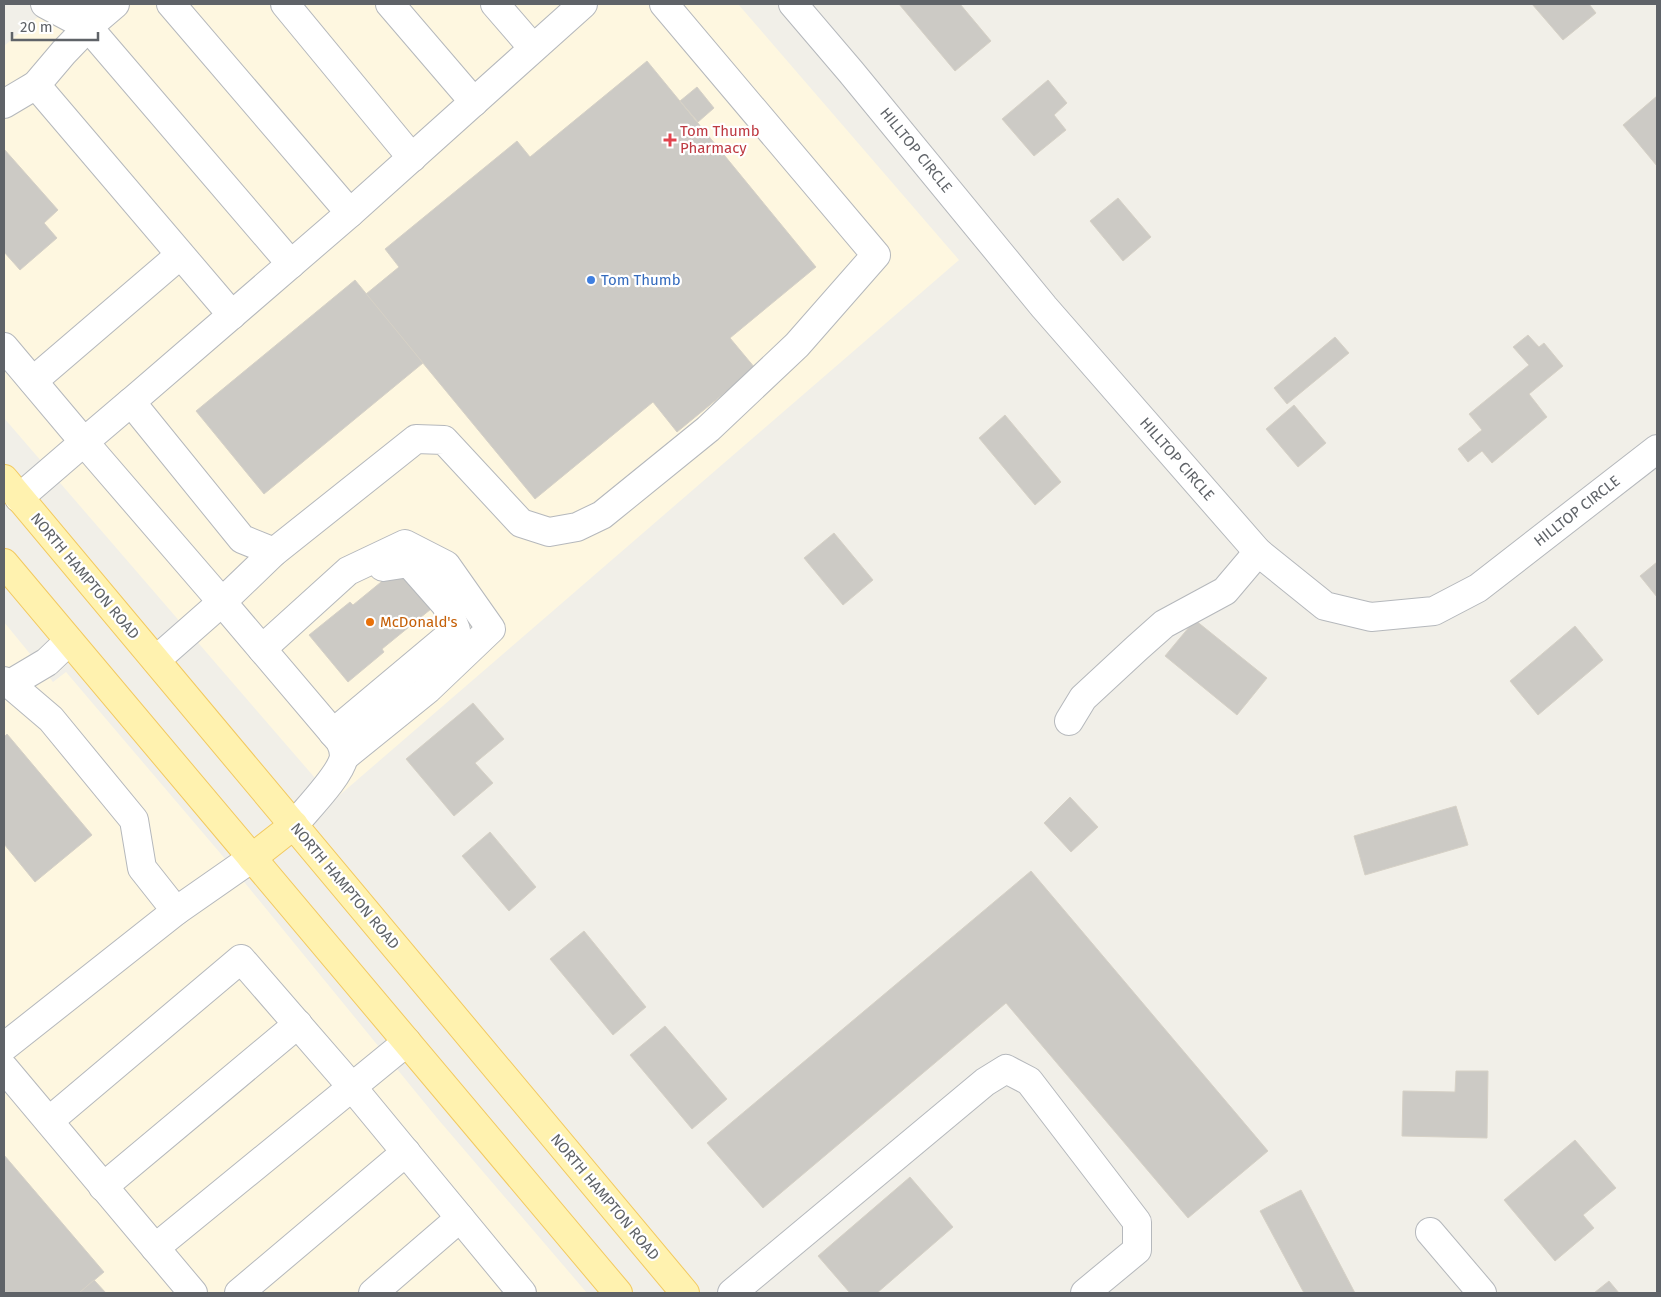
<svg xmlns="http://www.w3.org/2000/svg" width="1661" height="1297" font-family="'Fira Sans',sans-serif">
<style>
.commercial{fill:#fef7e0}
.building{fill:#cccac5;stroke:#d6d1c6}
.lines{fill:none;stroke-linecap:round;stroke-linejoin:round}
.minor-casing{stroke:#b5b8bc;stroke-width:30}
.major-casing{stroke:#f2c960;stroke-width:30}
.minor{stroke:#fff;stroke-width:28}
.major{stroke:#fff2af;stroke-width:28}
.health-dot{fill:#e0444e;stroke:#fff;stroke-width:2}
.shop-dot{fill:#3f7fe0;stroke:#fff;stroke-width:2}
.food-dot{fill:#e8710a;stroke:#fff;stroke-width:2}
.labels{text-anchor:middle;stroke-width:4.5;stroke-linejoin:round;paint-order:stroke}
.health-label{font-size:15px;fill:#be3a42;stroke:#fff;text-anchor:start}
.street-label{font-size:15px;fill:#5f6368;stroke:#fff}
.shop-label{font-size:15px;fill:#366cbe;stroke:#fff;text-anchor:start}
.food-label{font-size:15px;fill:#c56008;stroke:#fff;text-anchor:start}
</style>
<rect width="100%" height="100%" fill="#f1efe8"/>
<!-- commercial -->
<g class="commercial">
<path d="M53,4H738L959,260L334,800L4,418V46Z"/>
<path d="M4,622L53,682L66,672L232,867L437,1118L587,1293H4Z"/>
</g>
<!-- building -->
<g class="building">
<path d="M899,4H960L991,41L955,71Z"/>
<path d="M1532,4H1589L1596,13L1563,40Z"/>
<path d="M647,61L816,267L730,338L755,368L677,432L653,402L535,499L366,294L399,267L385,249L517,141L530,157Z"/>
<path d="M1048,80L1067,103L1054,115L1066,130L1034,156L1002,119Z"/>
<path d="M697,87L714,108L698,122L680,101Z"/>
<path d="M1657,96V166L1623,125Z"/>
<path d="M4,149L58,210L44,223L57,238L20,270L4,252Z"/>
<path d="M1118,198L1151,237L1123,261L1090,221Z"/>
<path d="M355,280L423,363L264,494L196,411Z"/>
<path d="M1528,335L1539,347L1544,343L1563,366L1529,394L1547,417L1492,463L1482,451L1468,462L1458,449L1482,430L1469,414L1529,365L1513,347Z"/>
<path d="M1335,337L1349,353L1287,404L1274,388Z"/>
<path d="M1294,405L1326,443L1298,467L1266,429Z"/>
<path d="M1005,415L1061,482L1035,505L979,438Z"/>
<path d="M834,533L873,580L843,605L804,558Z"/>
<path d="M1657,562V597L1640,576Z"/>
<path d="M397,569L431,609L382,649L384,652L348,682L309,635L350,602L353,605Z"/>
<path d="M1195,620L1267,678L1237,715L1165,656Z"/>
<path d="M1575,626L1603,660L1538,715L1510,681Z"/>
<path d="M473,703L504,739L475,763L493,783L454,816L406,759Z"/>
<path d="M7,734L92,835L35,882L4,844V737Z"/>
<path d="M1070,797L1098,827L1071,852L1044,823Z"/>
<path d="M1456,806L1468,845L1365,875L1354,836Z"/>
<path d="M490,832L536,887L509,911L462,856Z"/>
<path d="M1031,871L1268,1151L1188,1218L1006,1003L763,1208L707,1143Z"/>
<path d="M584,931L646,1007L613,1035L550,959Z"/>
<path d="M665,1026L727,1099L692,1129L630,1055Z"/>
<path d="M1456,1071H1488L1487,1138L1402,1136L1403,1091L1455,1092Z"/>
<path d="M1575,1140L1616,1188L1583,1215L1594,1228L1555,1261L1504,1200Z"/>
<path d="M4,1155L104,1272L79,1293H4Z"/>
<path d="M910,1177L953,1227L877,1293H850L818,1256Z"/>
<path d="M1301,1190L1355,1293H1304L1260,1211Z"/>
<path d="M94,1280L106,1293H79Z"/>
<path d="M1609,1281L1619,1293H1594Z"/>
</g>
<g class="lines">
<defs>
<g id="minor">
<path d="M45,4L88,27"/>
<path d="M78,4L88,27L291,264"/>
<path d="M171,4L350,213"/>
<path d="M285,4L412,158"/>
<path d="M390,4L474,102"/>
<path d="M495,4L533,48"/>
<path d="M583,4L350,213L131,402L242,539L274,552L416,439L444,440L521,523L549,532L577,527L602,515L708,429L797,345L876,255L664,4"/>
<path d="M793,4L851,72L1044,307L1258,552L1325,606L1371,617L1434,611L1478,588L1657,449"/>
<path d="M36,85L232,315"/>
<path d="M4,104L36,85L64,52L88,27L115,4"/>
<path d="M4,347L84,442L131,402"/>
<path d="M33,381L180,255"/>
<path d="M19,498L84,442L222,602L156,660"/>
<path d="M274,552L222,602L340,741C342,745 344,750 344,756C342,774 306,810 294,825"/>
<path d="M262,649L348,571L405,544L446,565L491,629L428,689L344,757"/>
<path d="M4,681L10,684L47,662L69,641"/>
<path d="M10,684L51,719L134,820L142,868L176,911"/>
<path d="M1069,721L1083,698L1137,648L1164,624L1225,591L1258,552"/>
<path d="M333,733L456,630L446,605L409,563L383,567"/>
<path d="M4,1047L176,911L252,858"/>
<path d="M4,1068L193,1293"/>
<path d="M49,1121L241,959L352,1087L522,1293"/>
<path d="M103,1187L298,1024"/>
<path d="M1430,1232L1482,1293"/>
<path d="M155,1248L407,1042"/>
<path d="M239,1293L406,1152"/>
<path d="M373,1293L460,1218"/>
<path d="M732,1293L985,1082L1006,1069L1029,1081L1137,1222V1250L1085,1293"/>
</g>
<g id="major">
<path d="M4,479L685,1293"/>
<path d="M4,563L618,1293"/>
<path d="M252,858L294,825"/>
</g>
</defs>
<!-- minor casing -->
<use href="#minor" class="minor-casing"/>
<!-- major casing -->
<use href="#major" class="major-casing"/>
<!-- minor -->
<use href="#minor" class="minor"/>
<!-- major -->
<use href="#major" class="major"/>
</g>
<!-- markers -->
<path class="health-dot" d="M667.5 132.5h5v5h5v5h-5v5h-5v-5h-5v-5h5z"/>
<circle class="shop-dot" cx="591" cy="280" r="5"/>
<circle class="food-dot" cx="370" cy="622" r="5"/>
<g class="labels">
<!-- health labels -->
<g class="health-label">
<text x="680" y="136">Tom Thumb<tspan x="680" dy="17">Pharmacy</tspan></text>
</g>
<!-- street labels -->
<g class="street-label">
<text transform="translate(916 150) rotate(51)" y="5">HILLTOP CIRCLE</text>
<text transform="translate(1177 459) rotate(49)" y="5">HILLTOP CIRCLE</text>
<text transform="translate(1577 511) rotate(-38)" y="5">HILLTOP CIRCLE</text>
<text transform="translate(85 576) rotate(50)" y="5">NORTH HAMPTON ROAD</text>
<text transform="translate(345 886) rotate(50)" y="5">NORTH HAMPTON ROAD</text>
<text transform="translate(605 1197) rotate(50)" y="5">NORTH HAMPTON ROAD</text>
</g>
<!-- shop labels -->
<g class="shop-label">
<text x="601" y="285">Tom Thumb</text>
</g>
<!-- food labels -->
<g class="food-label">
<text x="380" y="627">McDonald's</text>
</g>
</g>
<!-- border -->
<rect width="1661" height="1297" fill="none" stroke="#5f6368" stroke-width="10"/>
<!-- scale -->
<path d="M12 32v8h86v-8" fill="none" stroke="#5f6368" stroke-width="2.5"/>
<text x="20" y="32" font-size="15" fill="#5f6368" stroke="#ffffff" stroke-width="4" paint-order="stroke">20 m</text>
</svg>
